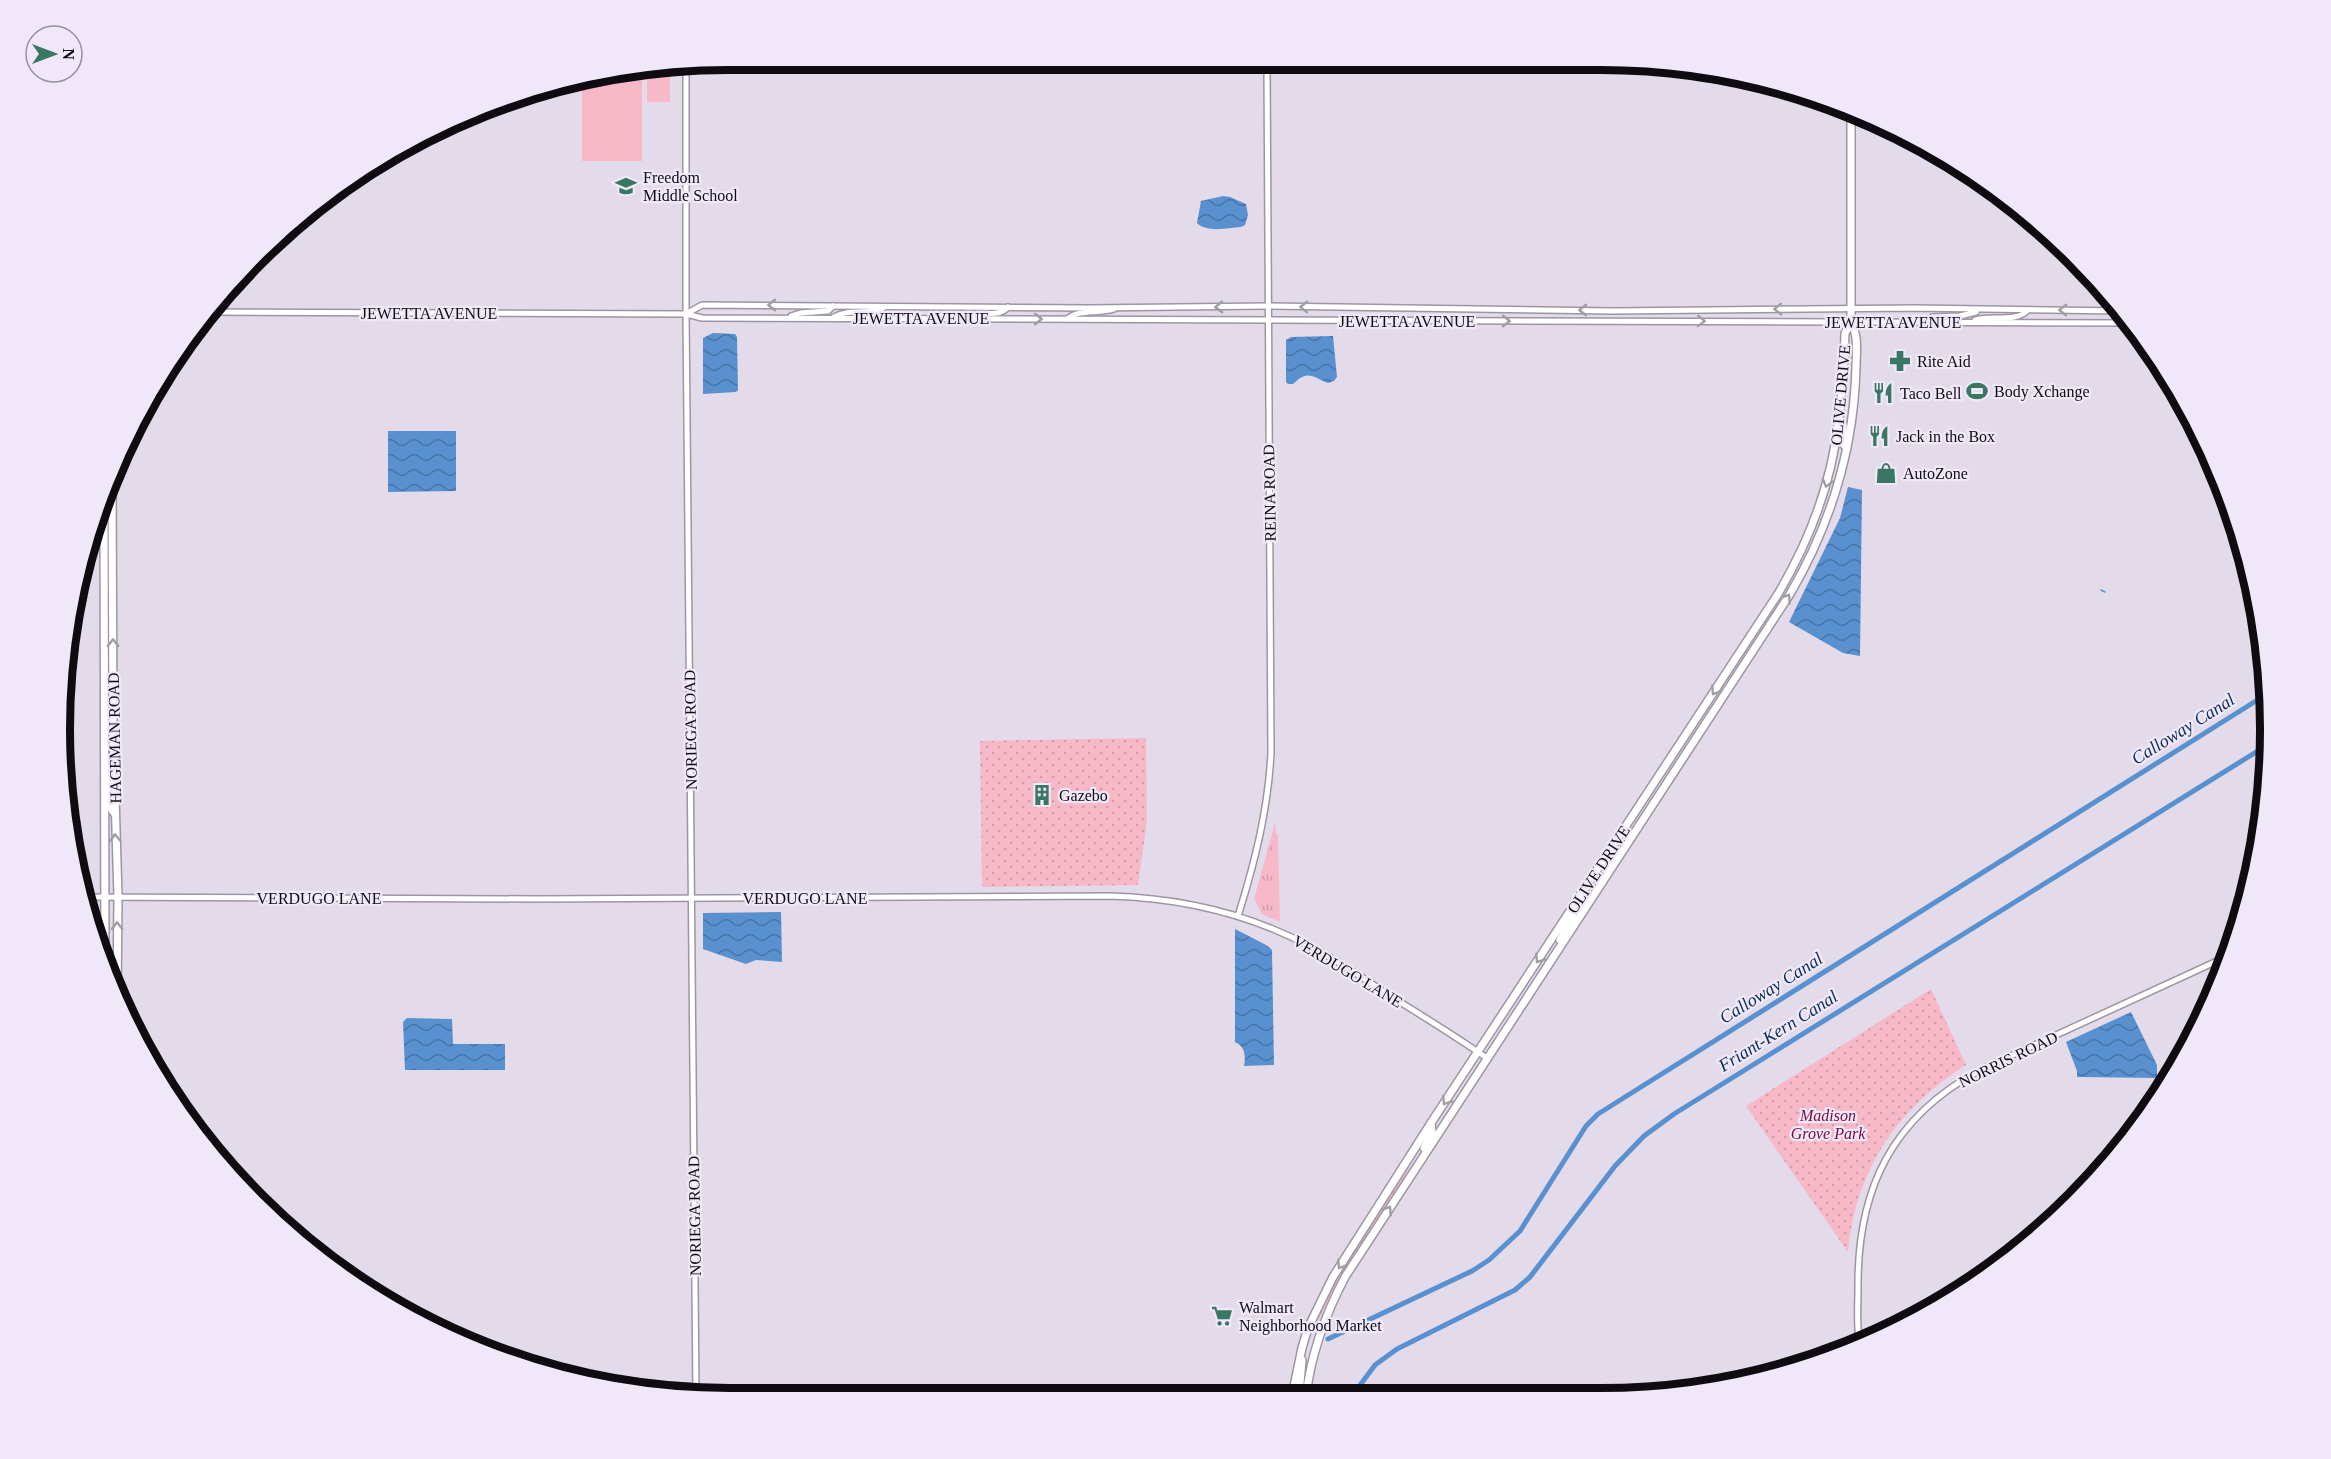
<svg xmlns="http://www.w3.org/2000/svg" width="2331" height="1459" font-family="Georgia,serif">
<style>
.grass{fill:url(#grass-tufts)}
.park{fill:url(#park-dots)}
.garden{fill:#f7b8c7}
.water{fill:url(#water-waves)}
.lines{fill:none;stroke-linecap:round;stroke-linejoin:round}
.stream{stroke:#5890d0;stroke-width:1.5}
.canal{stroke:#5890d0;stroke-width:5}
.minor-casing{stroke:#9d95a4;stroke-width:8}
.major-casing{stroke:#9d95a4;stroke-width:10}
.minor{stroke:#fff;stroke-width:5}
.major{stroke:#fff;stroke-width:7}
.oneway{stroke:#9f9ea0}
.labels{text-anchor:middle;stroke-width:4.5;stroke-linejoin:round;paint-order:stroke}
.poi-label{font-size:16px;fill:#0f0c11;stroke:#f0e8f8;text-anchor:start}
.street-label{font-size:16px;fill:#0f0c11;stroke:#f0e8f8}
.park-label{font-size:16px;font-style:italic;fill:#790a3a;stroke:#f0e8f8}
.water-label{font-size:18px;font-style:italic;fill:#062f58;stroke:#f0e8f8}
.rim{fill:none;stroke:#0f0c11;stroke-width:8}
</style>
<defs>
<pattern id="grass-tufts" width="24" height="20" patternUnits="userSpaceOnUse" patternTransform="scale(1.5)"><rect width="24" height="20" fill="#f7b8c7"/><path d="M3 7l-1-3M5 7V3M7 7l1-3M15 17l-1-3M17 17v-4M19 17l1-3" fill="none" stroke="#d39daa"/></pattern>
<pattern id="park-dots" width="8" height="8" patternUnits="userSpaceOnUse" patternTransform="scale(1.5)"><rect width="8" height="8" fill="#f7b8c7"/><path d="M2 2h.1M6 6h.1" fill="none" stroke="#d39daa" stroke-width="1.8" stroke-linecap="round"/></pattern>
<pattern id="water-waves" width="16" height="10" patternUnits="userSpaceOnUse" patternTransform="scale(1.5)"><rect width="16" height="10" fill="#5890d0"/><path d="M0 5q4-4 8 0t8 0" fill="none" stroke="#4774a7"/></pattern>
</defs>
<rect width="100%" height="100%" fill="#e3dbea"/>
<!-- grass -->
<g class="grass">
<path d="M1275,823L1276,834L1278,835L1280,922L1262,914L1254,899Z"/>
<path d="M1409,1166L1408,1173L1337,1283L1318,1321H1316L1333,1285Z"/>
</g>
<!-- park -->
<g class="park">
<path d="M1146,738L1147,820L1138,885L982,887L980,741Z"/>
<path d="M1931,989L1966,1065C1896,1110 1856,1169 1848,1252L1746,1106Z"/>
</g>
<!-- garden -->
<g class="garden">
<path d="M642,66V161H582V80Z"/>
<rect x="647" y="66" width="23" height="36"/>
</g>
<!-- water -->
<g class="water">
<path d="M1223,196L1230,197L1246,204L1248,215L1245,225L1241,227C1228,228 1207,233 1197,223L1201,201Z"/>
<path d="M713,333L735,334L737,337L738,390L736,392L703,394V338Z"/>
<path d="M1333,336L1337,377L1334,381L1328,383C1313,377 1308,369 1293,384H1288L1286,382V340L1291,337Z"/>
<path d="M388,431H456V491L388,492Z"/>
<path d="M1848,487L1862,490L1860,656L1843,653L1789,622L1840,518Z"/>
<path d="M781,912L782,962L756,960L746,964L703,949V913Z"/>
<path d="M1235,929L1268,946L1272,950L1274,1065L1244,1066C1246,1057 1245,1046 1235,1042Z"/>
<path d="M2131,1012L2157,1065V1078L2077,1077V1071L2066,1042Z"/>
<path d="M407,1018L452,1019L453,1044H505V1070H405L403,1022Z"/>
</g>
<g class="lines">
<!-- stream -->
<path class="stream" d="M2101,590L2105,592"/>
<!-- canal -->
<g class="canal">
<path d="M1328,1339L1472,1271L1489,1260L1520,1231L1586,1126L1598,1114L2267,694"/>
<path d="M1352,1396L1375,1365L1397,1349L1515,1290L1530,1277L1615,1166L1644,1136L1674,1114L2269,744"/>
</g>
<defs>
<g id="minor">
<path d="M686,66V314L696,1394"/>
<path d="M208,312L686,314L702,318L2130,323"/>
<path d="M686,314L702,305L1088,308L1267,306L1613,311L1915,308L2121,311"/>
<path d="M791,316L800,313L828,311L833,306"/>
<path d="M834,317C849,308 867,316 883,308"/>
<path d="M970,317C982,309 998,319 1008,307"/>
<path d="M1067,319C1078,309 1099,314 1114,309"/>
<path d="M1975,320C1990,315 2017,323 2028,310"/>
<path d="M1929,322L1932,317L1960,316L1976,312"/>
<path d="M82,897L538,899L1110,896C1182,898 1251,914 1315,949C1342,963 1367,981 1392,997C1424,1017 1457,1037 1488,1059"/>
<path d="M1238,916C1255,862 1268,810 1271,753L1267,66"/>
<path d="M1860,1344C1856,1327 1858,1307 1858,1289C1857,1190 1891,1118 1980,1070L2228,956"/>
</g>
<g id="major">
<path d="M1843,424V444L1847,448"/>
<path d="M112,479L113,728L118,897L117,997"/>
<path d="M104,496L105,968"/>
<path d="M105,771C110,784 105,803 114,813"/>
<path d="M1560,940L1573,915L1572,908"/>
<path d="M1424,1148L1432,1132L1431,1123"/>
<path d="M1292,1396L1302,1348L1308,1328L1333,1277L1431,1123L1778,594C1831,504 1842,435 1845,333L1851,323V109"/>
<path d="M1299,1396L1302,1360"/>
<path d="M1306,1396C1311,1354 1325,1315 1345,1277L1790,594C1831,524 1854,449 1856,367C1856,352 1859,336 1851,323"/>
</g>
</defs>
<!-- minor casing -->
<use href="#minor" class="minor-casing"/>
<!-- major casing -->
<use href="#major" class="major-casing"/>
<!-- minor -->
<use href="#minor" class="minor"/>
<!-- major -->
<use href="#major" class="major"/>
</g>
<!-- one-way arrows -->
<defs><path id="oneway-chevron" d="M-2-3.5L2.5 0L-2 3.5" fill="none" stroke-width="1.6" stroke-linecap="round" stroke-linejoin="round" transform="scale(1.5)"/></defs>
<g class="oneway">
<use href="#oneway-chevron" transform="translate(772 305) rotate(-180)"/>
<use href="#oneway-chevron" transform="translate(1219 307) rotate(179)"/>
<use href="#oneway-chevron" transform="translate(1304 307) rotate(-179)"/>
<use href="#oneway-chevron" transform="translate(1778 309) rotate(179)"/>
<use href="#oneway-chevron" transform="translate(1583 310) rotate(-180)"/>
<use href="#oneway-chevron" transform="translate(2063 310) rotate(-179)"/>
<use href="#oneway-chevron" transform="translate(1038 319)"/>
<use href="#oneway-chevron" transform="translate(1506 321)"/>
<use href="#oneway-chevron" transform="translate(1701 321) rotate(2)"/>
<use href="#oneway-chevron" transform="translate(1827 483) rotate(106)"/>
<use href="#oneway-chevron" transform="translate(1787 598) rotate(-57)"/>
<use href="#oneway-chevron" transform="translate(113 643) rotate(-90)"/>
<use href="#oneway-chevron" transform="translate(1715 691) rotate(123)"/>
<use href="#oneway-chevron" transform="translate(115 838) rotate(-92)"/>
<use href="#oneway-chevron" transform="translate(117 926) rotate(-90)"/>
<use href="#oneway-chevron" transform="translate(1539 959) rotate(123)"/>
<use href="#oneway-chevron" transform="translate(1446 1101) rotate(123)"/>
<use href="#oneway-chevron" transform="translate(1388 1210) rotate(-57)"/>
<use href="#oneway-chevron" transform="translate(1341 1265) rotate(122)"/>
</g>
<!-- icons -->
<defs>
<symbol id="school-bare" viewBox="-9 -9 18 18"><path d="M0-5L7-2L0 1L-7-2ZM-4 1L0 2.5L4 1V4Q0 6-4 4Z" fill="#397763" stroke="#f0e8f8" stroke-width="2.5" paint-order="stroke"/></symbol>
<symbol id="pharmacy-bare" viewBox="-9 -9 18 18"><path d="M-2-6h4v4h4v4h-4v4h-4v-4h-4v-4h4Z" fill="#397763" stroke="#f0e8f8" stroke-width="2.5" paint-order="stroke"/></symbol>
<symbol id="stadium-bare" viewBox="-9 -9 18 18"><path d="M0-5a6.5 5 0 1 0 0 10a6.5 5 0 1 0 0-10ZM-3.5-1.8h7v3.6h-7Z" fill="#397763" stroke="#f0e8f8" stroke-width="2.5" paint-order="stroke"/></symbol>
<symbol id="restaurant-bare" viewBox="-9 -9 18 18"><path d="M-5-6h1v4h1v-4h1v4h1v-4h1v5L-1.5 .5V6h-2V.5L-5-1ZM5-6V6H3V1.5H1.5Q1.5-4 5-6Z" fill="#397763" stroke="#f0e8f8" stroke-width="2.5" paint-order="stroke"/></symbol>
<symbol id="shop-bare" viewBox="-9 -9 18 18"><path d="M-5-2.5h2.3a2.7 3.5 0 0 1 5.4 0H5L5.5 6h-11ZM-1.5-2.5h3a1.5 2.3 0 0 0-3 0Z" fill="#397763" stroke="#f0e8f8" stroke-width="2.5" paint-order="stroke"/></symbol>
<symbol id="building-bare" viewBox="-9 -9 18 18"><path d="M-4-6H4V6H1V3H-1V6H-4ZM-2.5-4.3h1.7v1.8h-1.7ZM.8-4.3h1.7v1.8H.8ZM-2.5-1h1.7V.8h-1.7ZM.8-1h1.7V.8H.8Z" fill="#397763" stroke="#f0e8f8" stroke-width="2.5" paint-order="stroke"/></symbol>
<symbol id="supermarket-bare" viewBox="-9 -9 18 18"><path d="M-6-5.5h2.5l.6 2H6L4.5 2H-2.5L-4.4-4H-6ZM-1.5 3.2a1.3 1.3 0 1 0 .1 0ZM3 3.2a1.3 1.3 0 1 0 .1 0Z" fill="#397763" stroke="#f0e8f8" stroke-width="2.5" paint-order="stroke"/></symbol>
</defs>
<g fill-rule="evenodd">
<use href="#school-bare" x="611" y="171" width="30" height="30"/>
<use href="#pharmacy-bare" x="1885" y="346" width="30" height="30"/>
<use href="#stadium-bare" x="1962" y="376" width="30" height="30"/>
<use href="#restaurant-bare" x="1868" y="378" width="30" height="30"/>
<use href="#restaurant-bare" x="1864" y="421" width="30" height="30"/>
<use href="#shop-bare" x="1871" y="458" width="30" height="30"/>
<use href="#building-bare" x="1027" y="780" width="30" height="30"/>
<use href="#supermarket-bare" x="1207" y="1301" width="30" height="30"/>
</g>
<g class="labels">
<!-- poi labels -->
<g class="poi-label">
<text x="643" y="183">Freedom<tspan x="643" dy="18">Middle School</tspan></text>
<text x="1917" y="367">Rite Aid</text>
<text x="1994" y="397">Body Xchange</text>
<text x="1900" y="399">Taco Bell</text>
<text x="1896" y="442">Jack in the Box</text>
<text x="1903" y="479">AutoZone</text>
<text x="1059" y="801">Gazebo</text>
<text x="1239" y="1313">Walmart<tspan x="1239" dy="18">Neighborhood Market</tspan></text>
</g>
<!-- street labels -->
<g class="street-label">
<text x="429" y="319">JEWETTA AVENUE</text>
<text x="921" y="324">JEWETTA AVENUE</text>
<text x="1407" y="327">JEWETTA AVENUE</text>
<text x="1893" y="328">JEWETTA AVENUE</text>
<text transform="translate(1840 395) rotate(-85)" y="6">OLIVE DRIVE</text>
<text transform="translate(1269 493) rotate(-91)" y="6">REINA ROAD</text>
<text transform="translate(690 730) rotate(-91)" y="6">NORIEGA ROAD</text>
<text transform="translate(114 738) rotate(-91)" y="6">HAGEMAN ROAD</text>
<text transform="translate(1598 869) rotate(-57)" y="6">OLIVE DRIVE</text>
<text x="319" y="904">VERDUGO LANE</text>
<text x="805" y="904">VERDUGO LANE</text>
<text transform="translate(1348 971) rotate(31)" y="6">VERDUGO LANE</text>
<text transform="translate(2008 1059) rotate(-26)" y="6">NORRIS ROAD</text>
<text transform="translate(694 1216) rotate(-91)" y="6">NORIEGA ROAD</text>
</g>
<!-- park labels -->
<g class="park-label">
<text x="1828" y="1121">Madison<tspan x="1828" dy="18">Grove Park</tspan></text>
</g>
<!-- water labels -->
<g class="water-label">
<text transform="translate(2183 729) rotate(-32)" y="6">Calloway Canal</text>
<text transform="translate(1771 988) rotate(-32)" y="6">Calloway Canal</text>
<text transform="translate(1778 1031) rotate(-32)" y="6">Friant-Kern Canal</text>
</g>
</g>
<!-- crop -->
<path d="M0 0H2331V1459H0ZM729 70H1601A659 659 0 0 1 2260 729V729A659 659 0 0 1 1601 1388H729A659 659 0 0 1 70 729V729A659 659 0 0 1 729 70Z" fill="#f0e8f8" fill-rule="evenodd"/>
<path class="rim" d="M729 70H1601A659 659 0 0 1 2260 729V729A659 659 0 0 1 1601 1388H729A659 659 0 0 1 70 729V729A659 659 0 0 1 729 70Z"/>
<!-- north arrow -->
<g transform="translate(54 54) rotate(90)"><circle r="28" fill="#f0e8f8" stroke="#96909c" stroke-width="1.5"/>
<path d="M0-4.5L10 22L0 15L-10 22Z" fill="#397763"/>
<text y="-9" font-size="16" font-weight="bold" text-anchor="middle" fill="#0f0c11">N</text>
</g>
</svg>
